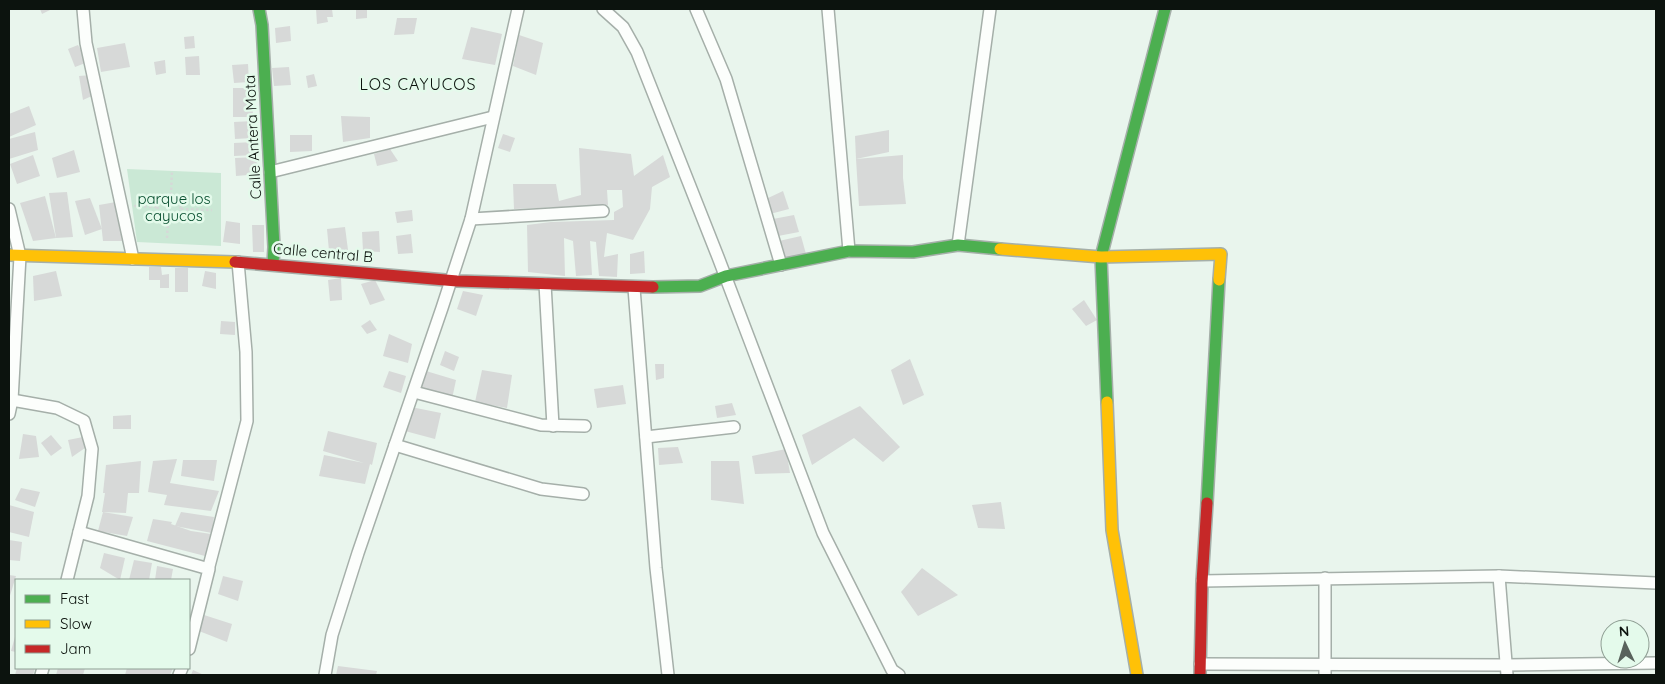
<svg xmlns="http://www.w3.org/2000/svg" width="1665" height="684" font-family="Quicksand,sans-serif">
<style>
.green{fill:#cae8d5}
.building{fill:#d7d9d8}
.lines{fill:none;stroke-linecap:round;stroke-linejoin:round}
.street-casing{stroke:#a5afa9;stroke-width:14}
.fast-casing{stroke:#a5afa9;stroke-width:14}
.slow-casing{stroke:#a5afa9;stroke-width:14}
.jam-casing{stroke:#a5afa9;stroke-width:14}
.path{stroke:#d5d9d7;stroke-width:2.5;stroke-dasharray:2.5 2.5;stroke-linecap:butt}
.street{stroke:#fcfefc;stroke-width:11}
.fast{stroke:#4caf50;stroke-width:11}
.slow{stroke:#ffc107;stroke-width:11}
.jam{stroke:#c62828;stroke-width:11}
.labels{text-anchor:middle;stroke-width:5;stroke-linejoin:round;paint-order:stroke}
.street-label{font-size:15px;fill:#0c130e;stroke:#e4faeb}
.park-label{font-size:15px;fill:#054d2d;stroke:#e4faeb}
.neighbourhood-label{font-size:16px;letter-spacing:1px;fill:#0c130e;stroke:#e4faeb}
</style>
<rect width="100%" height="100%" fill="#e9f5ed"/>
<!-- green -->
<path class="green" d="M127,169L221,173V246L137,242Z"/>
<!-- building -->
<g class="building">
<path d="M40,9H52L42,14Z"/>
<path d="M316,9H332L333,17H327L328,22L317,24Z"/>
<path d="M356,9H367V18L356,19Z"/>
<path d="M397,18H417L414,34L394,35Z"/>
<path d="M290,26L291,41L276,43L275,28Z"/>
<path d="M471,27L502,34L495,65L462,59Z"/>
<path d="M519,35L543,43L536,75L513,66Z"/>
<path d="M194,36L195,48L185,49L184,37Z"/>
<path d="M125,43L130,67L101,72L97,48Z"/>
<path d="M78,45L88,62L75,67L68,49Z"/>
<path d="M199,56L200,75H186L185,57Z"/>
<path d="M165,60L166,73L156,75L154,62Z"/>
<path d="M248,64L249,82L234,83L232,65Z"/>
<path d="M289,67L291,85L274,86L272,68Z"/>
<path d="M314,74L317,86L308,88L306,76Z"/>
<path d="M91,75L94,95L83,100L79,76Z"/>
<path d="M233,88H252L253,117H233Z"/>
<path d="M29,106L36,125L9,137V114Z"/>
<path d="M341,116L370,117V138L343,142Z"/>
<path d="M253,121V138L235,139L234,122Z"/>
<path d="M889,130V152L856,159L855,136Z"/>
<path d="M35,132L38,150L9,159V139Z"/>
<path d="M503,134L515,138L510,152L498,148Z"/>
<path d="M290,135H312V151L290,152Z"/>
<path d="M254,142L255,155L234,156V143Z"/>
<path d="M579,148L631,154L634,176L663,155L670,177L652,187L650,209L633,240L607,233L604,257L618,254L617,277L599,276L596,242L590,241L592,275L576,276L573,241L564,238L565,276L528,272L527,225L551,222L614,220V212L623,207L622,190H607L608,205L514,209L513,184H556L559,201L581,195Z"/>
<path d="M390,149L398,161L377,166L374,154Z"/>
<path d="M74,150L80,172L57,178L52,158Z"/>
<path d="M33,155L40,176L17,184L10,164Z"/>
<path d="M903,155V178L906,204L859,206L856,159Z"/>
<path d="M257,157L258,174L236,176L235,158Z"/>
<path d="M783,191L789,209L770,214L766,199Z"/>
<path d="M67,192L73,237L56,238L49,193Z"/>
<path d="M45,196L56,238L33,241L20,203Z"/>
<path d="M90,198L102,229L85,235L75,201Z"/>
<path d="M116,202L122,241H103L99,205Z"/>
<path d="M412,210L413,221L397,223L395,212Z"/>
<path d="M794,215L799,232L778,236L773,219Z"/>
<path d="M226,221L240,223V244L223,242Z"/>
<path d="M252,225H264V252H253Z"/>
<path d="M345,227L348,250L329,251L327,229Z"/>
<path d="M379,231L380,252L363,251L362,232Z"/>
<path d="M411,234L413,253L398,254L396,236Z"/>
<path d="M801,236L806,254L785,260L779,241Z"/>
<path d="M644,251L645,273L630,274V254Z"/>
<path d="M149,267H161L162,275L169,274V288H160V280H149Z"/>
<rect x="175" y="268" width="13" height="24"/>
<path d="M56,271L62,296L34,301L33,276Z"/>
<path d="M205,271L216,273V289L202,286Z"/>
<path d="M341,278L342,300L330,301L328,280Z"/>
<path d="M375,280L385,300L370,305L361,284Z"/>
<path d="M463,291L483,295L476,316L457,309Z"/>
<path d="M1084,300L1097,320L1086,326L1072,309Z"/>
<path d="M370,320L377,330L367,334L361,326Z"/>
<path d="M221,321L235,322V335L220,334Z"/>
<path d="M389,334L412,344L408,363L383,356Z"/>
<path d="M445,351L459,357L454,371L440,365Z"/>
<path d="M910,359L924,395L903,405L891,370Z"/>
<path d="M655,364H664V378L656,380Z"/>
<path d="M482,370L512,375L507,408L475,402Z"/>
<path d="M389,371L406,376L401,393L383,387Z"/>
<path d="M426,371L456,380L452,399L420,389Z"/>
<path d="M623,385L626,404L597,408L594,389Z"/>
<path d="M732,403L736,415L717,418L715,406Z"/>
<path d="M860,406L900,447L883,462L854,438L812,465L802,435Z"/>
<path d="M411,407L441,413L435,439L405,431Z"/>
<path d="M131,415V429H113V416Z"/>
<path d="M328,431L377,443L372,465L370,464L365,484L319,476L324,455L364,463L323,451Z"/>
<path d="M23,434L36,436L39,457L19,459Z"/>
<path d="M51,435L62,448L51,456L41,443Z"/>
<path d="M83,437L85,448L72,457L68,440Z"/>
<path d="M678,447L683,463L659,465L658,448Z"/>
<path d="M786,449L790,473L755,474L752,456Z"/>
<path d="M177,459L170,483L219,491L211,511L164,505L167,495L148,492L153,461Z"/>
<path d="M183,460H217L214,481L181,476Z"/>
<path d="M141,461L139,493H128L126,513L102,512L105,493H103L106,465Z"/>
<path d="M711,461H739L744,504L711,500Z"/>
<path d="M21,488L40,492L35,507L15,500Z"/>
<path d="M1001,502L1005,529L978,528L972,505Z"/>
<path d="M9,505L34,512L29,537L9,532Z"/>
<path d="M103,512L133,517L127,536L98,531Z"/>
<path d="M181,512L214,517L212,533L175,526Z"/>
<path d="M153,519L172,522L171,524L191,531L211,534L205,556L147,541Z"/>
<path d="M9,540L22,542L20,561L9,560Z"/>
<path d="M104,553L125,558L120,580L100,568Z"/>
<path d="M134,560L152,563L149,580H129Z"/>
<path d="M157,566L173,569L171,580H155Z"/>
<path d="M922,568L958,595L918,616L901,592Z"/>
<path d="M9,575L16,576L9,599Z"/>
<path d="M223,576L243,581L238,601L218,594Z"/>
<path d="M204,615L232,624L227,642L199,631Z"/>
<path d="M16,633V652L11,651Z"/>
<path d="M338,666L377,671L376,675H336Z"/>
<path d="M17,668H35L33,675H15Z"/>
<path d="M58,668H85L83,675H56Z"/>
<path d="M127,668H173L170,675H125Z"/>
<path d="M193,670L204,675H191Z"/>
</g>
<g class="lines">
<defs>
<g id="street">
<path d="M83,9L86,43L133,259"/>
<path d="M603,9L623,27L637,52L718,257L823,533L892,670L899,675"/>
<path d="M696,9L726,79L781,265"/>
<path d="M828,9L849,251"/>
<path d="M270,172L493,117"/>
<path d="M9,209L20,256L12,400L9,414"/>
<path d="M471,219L603,211"/>
<path d="M958,245L990,9"/>
<path d="M545,284L553,426"/>
<path d="M634,288L656,568L668,675"/>
<path d="M414,392L541,425L585,426"/>
<path d="M12,400L57,408L84,421L92,449L88,496L67,580"/>
<path d="M646,437L734,427"/>
<path d="M395,445L541,489L583,494"/>
<path d="M79,532L209,569L189,649"/>
<path d="M208,570L247,421L246,352L238,262"/>
<path d="M1499,576L1656,583"/>
<path d="M1325,578V675"/>
<path d="M1202,581L1499,576L1507,675"/>
<path d="M1200,664L1506,665L1656,663"/>
<path d="M41,675L43,668"/>
<path d="M179,675L182,668"/>
<path d="M325,675L332,635L358,553L442,308L471,219L518,9"/>
</g>
<g id="fast">
<path d="M259,9L262,25L274,247L273,264"/>
<path d="M653,287L700,286L726,276L849,251L913,252L958,245L1000,249"/>
<path d="M1107,402L1101,257L1165,9"/>
<path d="M1207,503L1219,280"/>
</g>
<g id="slow">
<path d="M1000,249L1101,257L1221,254L1219,280"/>
<path d="M9,255L235,262"/>
<path d="M1107,402L1112,530L1137,675"/>
</g>
<g id="jam">
<path d="M235,262L457,281L653,287"/>
<path d="M1200,675L1202,582L1207,503"/>
</g>
</defs>
<!-- street casing -->
<use href="#street" class="street-casing"/>
<!-- fast casing -->
<use href="#fast" class="fast-casing"/>
<!-- slow casing -->
<use href="#slow" class="slow-casing"/>
<!-- jam casing -->
<use href="#jam" class="jam-casing"/>
<!-- path -->
<g class="path">
<path d="M171,195L180,204L181,211L176,219L165,221L159,215L157,206L162,198Z"/>
<path d="M171,195L172,171"/>
<path d="M134,206L157,207"/>
<path d="M181,209L212,210"/>
<path d="M167,238L168,221"/>
</g>
<!-- street -->
<use href="#street" class="street"/>
<!-- fast -->
<use href="#fast" class="fast"/>
<!-- slow -->
<use href="#slow" class="slow"/>
<!-- jam -->
<use href="#jam" class="jam"/>
</g>
<g class="labels">
<!-- street labels -->
<g class="street-label">
<text transform="translate(253 137) rotate(-93)" y="5">Calle Antera Mota</text>
<text transform="translate(323 253) rotate(5)" y="5">Calle central B</text>
</g>
<!-- park labels -->
<g class="park-label">
<text x="174" y="204">parque los<tspan x="174" dy="17">cayucos</tspan></text>
</g>
<!-- neighbourhood labels -->
<g class="neighbourhood-label">
<text x="418" y="90">LOS CAYUCOS</text>
</g>
</g>
<!-- border -->
<rect width="1665" height="684" fill="none" stroke="#0c130e" stroke-width="20"/>
<!-- legend -->
<rect x="15" y="579" width="175" height="90" fill="#e4faeb" stroke="#8e9e93"/>
<rect x="25" y="595" width="25" height="8" fill="#4caf50" stroke="#8e9e93"/>
<text x="60" y="604" font-size="15" fill="#0c130e">Fast</text>
<rect x="25" y="620" width="25" height="8" fill="#ffc107" stroke="#8e9e93"/>
<text x="60" y="629" font-size="15" fill="#0c130e">Slow</text>
<rect x="25" y="645" width="25" height="8" fill="#c62828" stroke="#8e9e93"/>
<text x="60" y="654" font-size="15" fill="#0c130e">Jam</text>
<!-- north arrow -->
<g transform="translate(1625 644) rotate(356)"><circle r="24" fill="#e4faeb" stroke="#8e9e93"/>
<path d="M0-4L9 19L0 12L-9 19Z" fill="#59625c"/>
<text y="-8" font-size="14" font-weight="bold" text-anchor="middle" fill="#0c130e">N</text>
</g>
</svg>
